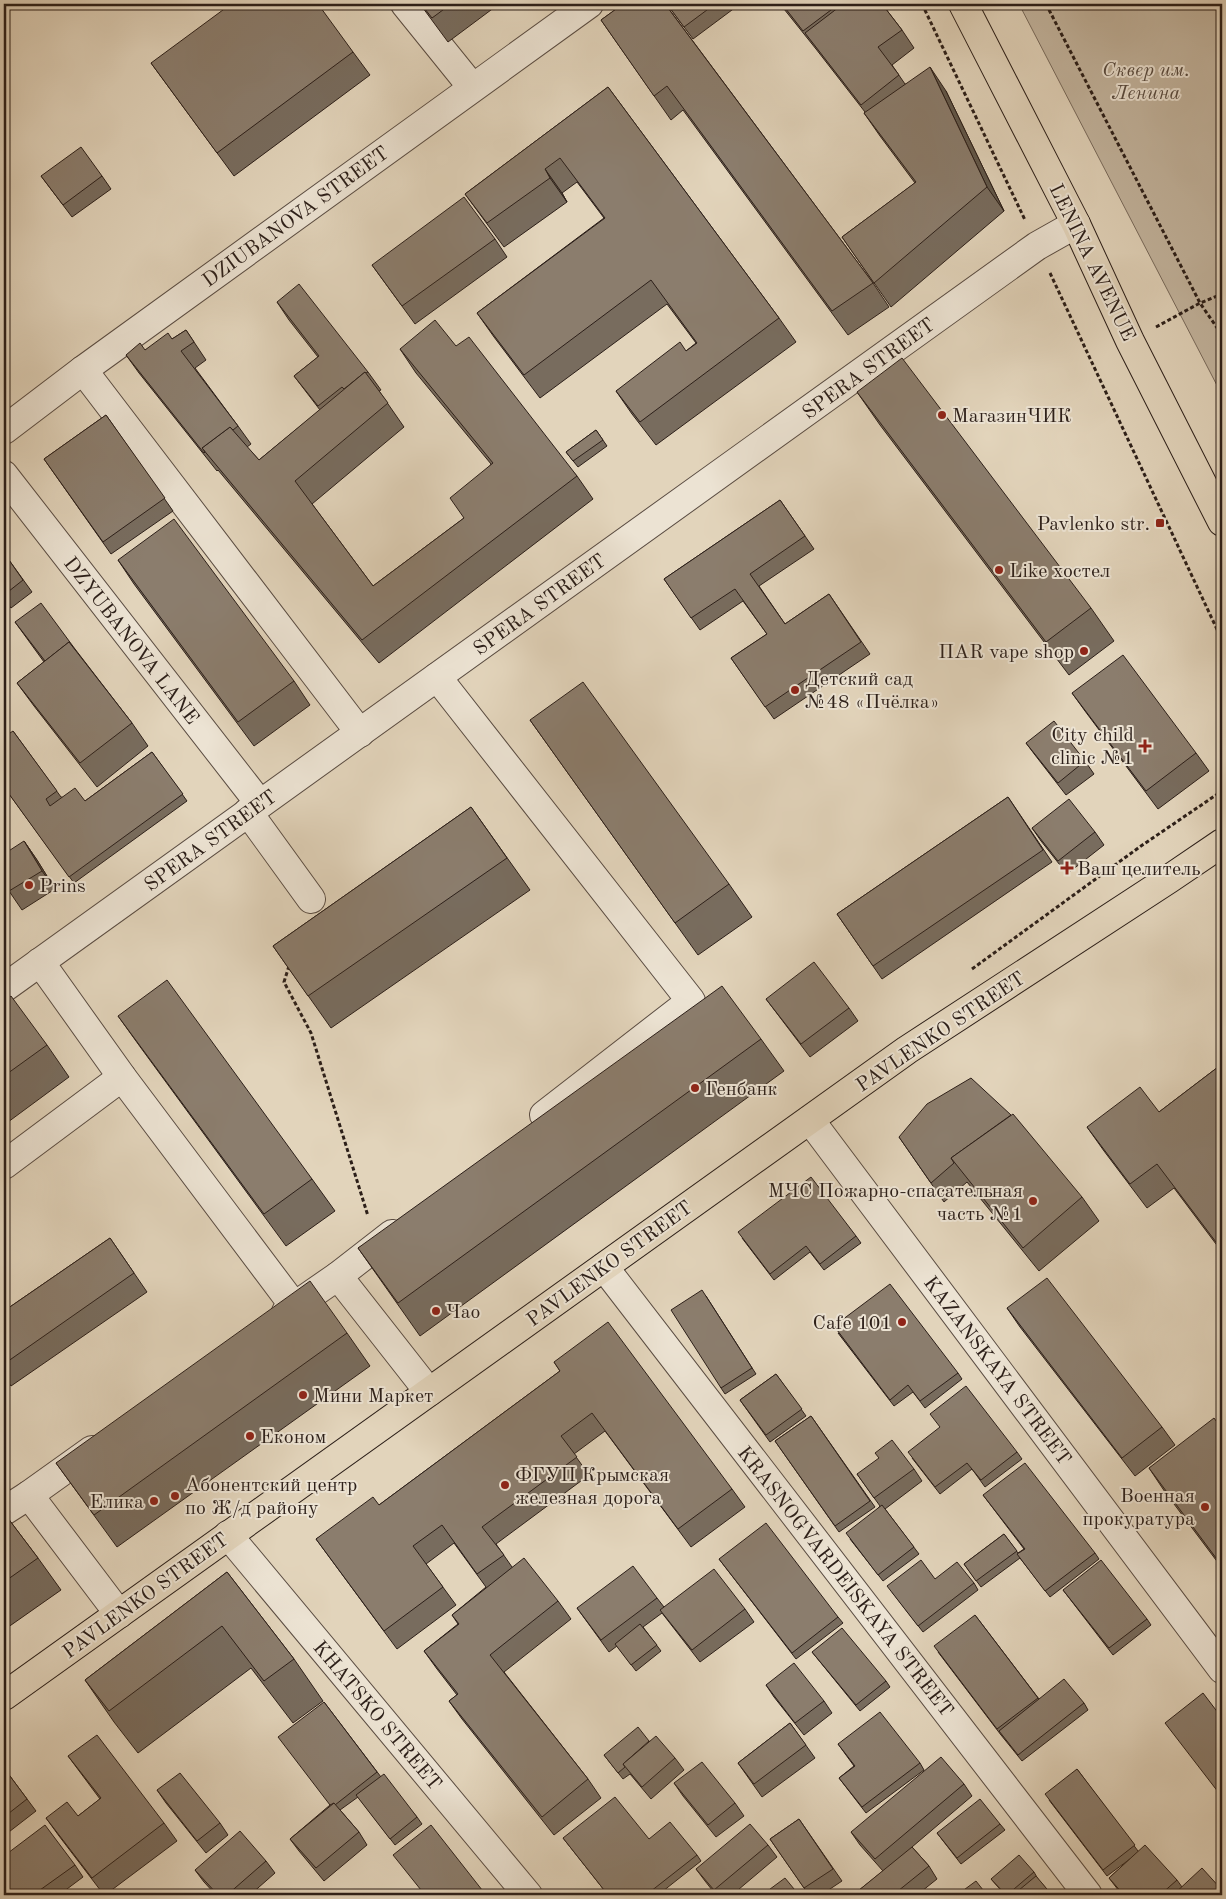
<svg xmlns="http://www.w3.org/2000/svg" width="1226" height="1899" font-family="'Old Standard TT',serif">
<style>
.green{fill:#c3b59f;stroke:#786a5c}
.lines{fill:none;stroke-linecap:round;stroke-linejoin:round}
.minor-casing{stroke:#5a4c42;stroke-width:30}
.major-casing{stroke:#2c1f19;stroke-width:30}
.path{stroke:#2c1f19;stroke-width:3;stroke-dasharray:4 2.5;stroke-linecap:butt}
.minor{stroke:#ece3d3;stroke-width:28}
.major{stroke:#e2d4bb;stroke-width:28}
.wall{fill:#786c5e;stroke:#2c1f19}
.shaded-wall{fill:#61584c;stroke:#2c1f19}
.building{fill:#8b7d6d;stroke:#2c1f19}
.poi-dot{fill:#8f2418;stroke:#ece3d3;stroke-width:2}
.labels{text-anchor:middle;stroke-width:4;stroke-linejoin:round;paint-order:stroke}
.park-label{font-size:20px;font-style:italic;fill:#594c41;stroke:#ece3d3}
.street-label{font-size:20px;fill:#2c1f19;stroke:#ece3d3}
.poi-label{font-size:20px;fill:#2c1f19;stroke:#ece3d3;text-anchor:start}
</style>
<rect width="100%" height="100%" fill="#e2d4bb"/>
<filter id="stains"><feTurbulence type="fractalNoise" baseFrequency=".004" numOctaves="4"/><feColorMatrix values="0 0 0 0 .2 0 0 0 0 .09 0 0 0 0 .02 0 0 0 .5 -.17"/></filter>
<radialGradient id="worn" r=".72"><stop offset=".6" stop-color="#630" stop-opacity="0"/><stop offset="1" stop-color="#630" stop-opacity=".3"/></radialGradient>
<!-- green -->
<path class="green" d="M1019,4H1222V395Z"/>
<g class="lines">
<defs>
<g id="minor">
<path d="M405,4L472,87"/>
<path d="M83,370L360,733"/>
<path d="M4,430L83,370L589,4"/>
<path d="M4,475L260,804"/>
<path d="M437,677L691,1001L544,1115"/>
<path d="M248,812L311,899"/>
<path d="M40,962L122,1077L294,1306"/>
<path d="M4,988L1037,246L1076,224"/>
<path d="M810,1120L1222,1669"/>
<path d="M4,1165L122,1077"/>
<path d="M604,1267L1088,1895"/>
<path d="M338,1276L429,1392"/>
<path d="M286,1312L338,1276L392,1234"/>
<path d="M92,1450L29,1495L119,1614"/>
<path d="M4,1511L29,1495"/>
<path d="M228,1535L528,1895"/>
</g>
<g id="major">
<path d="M963,4L1076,224L1130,341L1222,522"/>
<path d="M4,1696L907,1050L1169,879L1222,843"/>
</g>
</defs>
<!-- minor casing -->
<use href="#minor" class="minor-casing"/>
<!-- major casing -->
<use href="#major" class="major-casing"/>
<!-- path -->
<g class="path">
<path d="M922,4L1025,220"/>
<path d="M1046,4L1200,303L1222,335"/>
<path d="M1050,273L1222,640"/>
<path d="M1156,327L1200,303L1222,294"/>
<path d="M289,966L284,982L311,1033L368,1216"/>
<path d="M972,969L1141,846L1222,791"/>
</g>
<!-- minor -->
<use href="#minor" class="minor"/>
<!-- major -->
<use href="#major" class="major"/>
</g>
<!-- wall -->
<g class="wall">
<path d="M420,4H499L448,42Z"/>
<path d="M623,4H740L693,39L667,4L666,5L873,283L889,307L848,335L683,110L671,120L601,20Z"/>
<path d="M780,4H882L902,30L914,48L892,65L905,84L946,91L1004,211L891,307L842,237L915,183L880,136L864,113L865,112L816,49Z"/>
<path d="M353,52L370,75L234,176L151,63Z"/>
<path d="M608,87L779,318L796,342L656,445L632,414L616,391L686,351L696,343L667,304L540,398L494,337L477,313L604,218L577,182L562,193L567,202L504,247L465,194Z"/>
<path d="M41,176H102L111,189L72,217Z"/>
<path d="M495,239L507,257L415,324L372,265Z"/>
<path d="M277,302L368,372L381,390L379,391L404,427L312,504L373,586L464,518L491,464L416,373L400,349L456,346L577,476L593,499L379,663L218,470L217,471L139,373L126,355L145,350L172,339L186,330L206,360L195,368L238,426L251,444L247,447L259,460L320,410L294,376L318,357L289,320Z"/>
<path d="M857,392L1091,608L1114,641L1069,675L880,425Z"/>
<path d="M106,415L173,511L111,554L44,459Z"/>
<path d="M596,430L607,446L578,467L566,452Z"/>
<path d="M780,500L814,549L759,586L785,624L829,594L870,654L774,719L731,658L767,634L743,601L700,630L664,579Z"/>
<path d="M4,553L32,592L11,608L4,599Z"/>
<path d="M118,560L294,681L310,705L254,746L134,584Z"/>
<path d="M15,622L75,649L132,723L148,746L97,787L34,706L17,683L44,662Z"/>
<path d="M1072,693L1196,753L1209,771L1158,809L1085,711Z"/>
<path d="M530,720L729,884L752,917L698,955Z"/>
<path d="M13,731L61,797L85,801L152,752L187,801L74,883L4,787Z"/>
<path d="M1026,743L1085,761L1094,774L1066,795L1035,755Z"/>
<path d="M1008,797L1052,862L882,979L837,914Z"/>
<path d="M471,807L530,890L331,1028L273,946Z"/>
<path d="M1032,828L1095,832L1104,845L1067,874L1041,841Z"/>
<path d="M24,841L37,860L55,889L22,910L9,891Z"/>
<path d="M766,999L849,1008L858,1021L810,1057Z"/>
<path d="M4,1001L47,1045L69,1077L4,1125Z"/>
<path d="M118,1016L312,1179L335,1211L286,1246L141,1048Z"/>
<path d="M761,1039L784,1071L420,1336L358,1248Z"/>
<path d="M1222,1064V1252L1174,1188L1147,1208L1104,1151L1087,1127L1159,1112Z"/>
<path d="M899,1137L1082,1197L1099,1221L1039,1271L967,1182L944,1202Z"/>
<path d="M856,1236L861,1243L824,1270L810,1252L774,1280L742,1238Z"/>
<path d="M110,1238L147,1292L11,1386L4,1376V1311Z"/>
<path d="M706,1296L756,1374L725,1394L721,1388Z"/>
<path d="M1007,1308L1162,1427L1175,1445L1135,1476L1020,1327Z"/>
<path d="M347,1333L370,1366L117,1547L56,1463Z"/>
<path d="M838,1333L958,1373L962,1379L925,1408L913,1392L894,1406Z"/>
<path d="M554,1362L732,1489L745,1507L691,1547L605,1431L574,1454L589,1475L496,1544L512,1567L558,1601L571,1619L504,1672L588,1779L601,1798L554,1835L462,1719L449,1701L457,1695L437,1669L424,1651L458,1624L452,1615L486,1587L454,1543L426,1564L456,1605L397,1649L316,1539L379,1505L560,1371Z"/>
<path d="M776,1374L806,1416L770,1442L740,1400Z"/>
<path d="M811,1416L875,1507L839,1532L775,1441Z"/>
<path d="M1222,1429V1568L1165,1492L1149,1468Z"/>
<path d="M1017,1452L1022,1459L985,1487L972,1469L940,1494L912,1458Z"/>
<path d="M914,1469L922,1481L885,1509L919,1554L883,1581L850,1539L880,1506L857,1474Z"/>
<path d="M983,1495L1095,1553L1099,1559L1050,1597L1020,1558L981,1587L964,1564L1004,1534L1018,1553L1024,1549Z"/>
<path d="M4,1513L38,1558L61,1590L4,1630Z"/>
<path d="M719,1559L838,1617L843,1623L796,1659Z"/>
<path d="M227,1572L294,1659L323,1701L293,1723L251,1668L138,1753L114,1722L85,1680Z"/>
<path d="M935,1579L974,1583L978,1590L923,1632L892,1592Z"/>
<path d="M1063,1590L1147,1619L1151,1625L1113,1655Z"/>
<path d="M657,1598L664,1607L745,1609L754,1622L700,1662L662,1613L643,1627L661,1651L636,1671L617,1646L609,1652L577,1608Z"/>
<path d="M975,1615L1039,1699L1084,1703L1088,1710L1022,1761L1001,1735L938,1652Z"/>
<path d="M812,1652L886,1681L890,1687L860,1711Z"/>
<path d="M766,1685L824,1701L832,1713L804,1735L774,1697Z"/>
<path d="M324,1702L381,1777L417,1817L422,1824L395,1845L358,1797L340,1810L359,1832L367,1845L324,1881L299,1851L290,1839L330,1805Z"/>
<path d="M790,1723L815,1758L762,1797L738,1763Z"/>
<path d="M649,1741L675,1758L684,1770L651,1799L630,1774L623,1779L604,1755Z"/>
<path d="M838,1744L920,1763L924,1770L866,1813L839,1778L854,1766Z"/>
<path d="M68,1756L164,1823L177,1841L105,1895H104L59,1836L46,1818L78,1816L100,1799Z"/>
<path d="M4,1768L36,1811L5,1835L4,1834Z"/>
<path d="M1077,1769L1138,1851L1177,1880L1182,1887L1222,1895H1122L1109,1878L1130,1859L1107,1876L1049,1800Z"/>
<path d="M674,1783L735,1803L744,1816L716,1837L683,1796Z"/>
<path d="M964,1784L972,1796L912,1847L929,1866L937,1879L917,1895H853L883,1871L860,1845L851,1832Z"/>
<path d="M157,1790L220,1823L228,1835L206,1853L166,1803Z"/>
<path d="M799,1819L842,1881L821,1895H809L770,1839Z"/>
<path d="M1000,1824L1005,1830L961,1864L937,1833Z"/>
<path d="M563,1838L649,1839L697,1855L701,1861L658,1895H608Z"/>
<path d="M768,1845L777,1857L732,1895H716L705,1881L696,1869Z"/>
<path d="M266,1861L275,1873L250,1895H216L204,1882L195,1870Z"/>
<path d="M75,1865L83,1877L59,1895H4Z"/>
<path d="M1034,1872L1038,1879L1052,1895H1005L991,1879Z"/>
</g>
<!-- shaded-wall -->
<g class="shaded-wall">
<path d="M930,67L946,91L1004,211L987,187Z"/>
<path d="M545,169L562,193L567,202L550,178Z"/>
<path d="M24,841L37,860L55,889L42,871Z"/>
</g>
<!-- building -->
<g class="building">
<path d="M231,4H318L353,52L217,153L151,63Z"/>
<path d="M421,4H451L432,18Z"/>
<path d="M623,4H665L873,283L832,311L667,86L654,96L601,20Z"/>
<path d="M667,4H715L684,27Z"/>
<path d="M782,4H839L803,31Z"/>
<path d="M843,4H882L902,30L878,47L899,75L861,105L805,33Z"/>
<path d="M930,67L987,187L874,283L842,237L916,182L864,113Z"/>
<path d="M608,87L779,318L640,422L616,391L680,342L686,351L697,343L651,280L524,375L477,313L605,218L560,158L545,169L550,178L487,223L465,194Z"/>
<path d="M81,147L102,176L63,205L41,176Z"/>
<path d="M464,197L495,239L402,306L372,265Z"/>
<path d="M299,284L368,372L366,373L365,372L344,389L342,387L318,406L294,376L319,356L277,302Z"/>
<path d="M435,320L456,346L469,337L577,476L362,640L202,448L230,427L259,460L365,372L388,403L295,481L373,586L464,518L450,498L493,463L400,349Z"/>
<path d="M186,330L194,342L181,351L238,426L233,430L230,427L202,448L205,452L204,453L126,355L140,343L145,350L168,333L172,339Z"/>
<path d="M902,358L1091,608L1046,642L857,392Z"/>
<path d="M106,415L165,498L103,542L44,459Z"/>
<path d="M596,430L603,440L573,461L566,452Z"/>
<path d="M780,500L805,536L750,574L785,624L829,594L861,642L765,707L731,658L767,634L735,589L691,618L664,579Z"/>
<path d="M174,519L294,681L238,722L118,560Z"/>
<path d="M4,553L23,580L4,595Z"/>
<path d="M41,603L75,649H74L69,642L45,661L15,622Z"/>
<path d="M69,642L132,723L80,763L17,683Z"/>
<path d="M1123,655L1196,753L1146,791L1072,693Z"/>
<path d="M583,682L729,884L675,923L530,720Z"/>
<path d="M1054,721L1085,761L1058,783L1026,743Z"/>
<path d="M13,731L57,791L46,799L50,806L75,788L85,801L152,752L183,794L69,877L4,787V737Z"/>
<path d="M1008,797L1043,850L873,966L837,914Z"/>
<path d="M1069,799L1095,832L1058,861L1032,828Z"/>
<path d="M471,807L507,858L308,996L273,946Z"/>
<path d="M24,841L42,871L9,891L4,882V854Z"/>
<path d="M814,962L849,1008L801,1044L766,999Z"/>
<path d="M167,980L312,1179L264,1214L118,1016Z"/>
<path d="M722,986L761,1039L398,1303L358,1248Z"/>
<path d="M11,996L47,1045L4,1076V1001Z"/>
<path d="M1222,1064V1250L1157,1164L1130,1184L1087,1127L1140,1087L1159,1112Z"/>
<path d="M971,1078L1011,1115L951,1158L954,1163L931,1183L899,1137L927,1104Z"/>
<path d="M1013,1114L1082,1197L1023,1248L951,1158Z"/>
<path d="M811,1177L856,1236L820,1264L806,1246L770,1274L738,1232Z"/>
<path d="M110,1238L134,1273L4,1364V1311Z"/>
<path d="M1047,1278L1162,1427L1122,1458L1007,1308Z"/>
<path d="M310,1281L347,1333L94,1515L56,1463Z"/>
<path d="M890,1284L958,1373L920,1401L908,1385L890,1400L834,1326Z"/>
<path d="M702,1290L752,1368L721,1388L671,1310Z"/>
<path d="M608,1322L732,1489L678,1529L592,1413L561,1436L577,1457L482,1527L504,1555L477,1574L442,1525L413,1546L443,1587L384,1631L316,1539L373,1497L379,1505L560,1371L554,1362Z"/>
<path d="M776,1374L802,1409L766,1435L740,1400Z"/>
<path d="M966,1386L1017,1452L981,1480L967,1463L935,1487L908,1452L940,1427L930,1414Z"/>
<path d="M811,1416L870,1501L835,1526L775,1441Z"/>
<path d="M1214,1418L1222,1429V1566L1149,1468Z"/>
<path d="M892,1440L914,1469L874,1498L857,1474L879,1458L875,1453Z"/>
<path d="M1025,1463L1095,1553L1045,1591L1017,1554L1025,1549L983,1495Z"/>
<path d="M882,1505L914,1547L878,1575L846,1533Z"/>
<path d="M4,1513L38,1558L4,1582Z"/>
<path d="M766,1523L838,1617L792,1653L719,1559Z"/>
<path d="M1004,1534L1017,1551L976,1581L964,1564Z"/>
<path d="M524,1558L558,1601L490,1655L588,1779L542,1817L449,1701L458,1694L424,1651L459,1624L452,1615Z"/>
<path d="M921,1560L935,1579L957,1562L974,1583L918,1626L887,1586Z"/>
<path d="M1101,1560L1147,1619L1109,1648L1063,1590Z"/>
<path d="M633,1566L657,1598L601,1640L577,1608Z"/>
<path d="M714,1569L745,1609L692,1650L660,1610Z"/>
<path d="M227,1572L294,1659L264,1681L222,1626L109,1711L85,1680Z"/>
<path d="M975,1615L1038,1698L997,1729L934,1646Z"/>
<path d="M640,1624L657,1645L631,1665L615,1644Z"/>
<path d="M842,1628L886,1681L856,1705L812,1652Z"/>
<path d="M794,1663L824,1701L795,1723L766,1685Z"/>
<path d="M1064,1679L1084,1703L1018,1755L999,1731Z"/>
<path d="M1203,1693L1222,1718V1797L1165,1723Z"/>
<path d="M324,1702L377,1772L335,1805L334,1803L330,1805L278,1737Z"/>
<path d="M880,1712L920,1763L862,1807L839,1778L855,1766L838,1744Z"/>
<path d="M790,1723L806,1745L754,1784L738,1763Z"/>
<path d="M638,1727L649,1741L623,1764L625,1767L618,1773L604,1755Z"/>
<path d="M97,1735L164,1823L92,1878L46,1818L67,1802L78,1816L101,1798L68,1756Z"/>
<path d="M656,1736L675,1758L642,1787L623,1764Z"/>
<path d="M941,1757L964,1784L875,1859L851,1832Z"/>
<path d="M702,1762L735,1803L708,1825L674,1783Z"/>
<path d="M4,1768L27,1799L4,1817Z"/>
<path d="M1077,1769L1135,1845L1103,1870L1045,1794Z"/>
<path d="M180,1773L220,1823L197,1841L157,1790Z"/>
<path d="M384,1774L417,1817L390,1839L356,1795Z"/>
<path d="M615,1797L649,1839L670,1822L697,1855L646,1895H608L563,1838Z"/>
<path d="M980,1799L1000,1824L957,1858L937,1833Z"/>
<path d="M334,1803L359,1832L316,1868L290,1839Z"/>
<path d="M799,1819L833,1869L804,1888L770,1839Z"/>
<path d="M750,1824L768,1845L714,1890L696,1869Z"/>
<path d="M45,1825L75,1865L33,1895H4V1856Z"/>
<path d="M431,1825L486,1895H425L393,1855Z"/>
<path d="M240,1831L266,1861L227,1895H218L195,1870Z"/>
<path d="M1145,1845L1177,1880L1160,1895H1124L1109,1878Z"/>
<path d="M912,1847L929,1866L893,1895H853Z"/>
<path d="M1019,1855L1034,1872L1007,1895H1006L991,1879Z"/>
<path d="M1202,1868L1222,1890V1895H1173Z"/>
<path d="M1036,1876L1052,1895H1013Z"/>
<path d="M785,1878L799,1895H762Z"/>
<path d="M976,1881L987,1895H957Z"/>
<path d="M679,1890L684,1895H672Z"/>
</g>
<!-- markers -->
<g class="poi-dot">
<circle cx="942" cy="415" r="5"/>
<rect x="1155" y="518" width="10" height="10" rx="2.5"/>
<circle cx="999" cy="570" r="5"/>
<circle cx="1084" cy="651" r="5"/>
<circle cx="795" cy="690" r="5"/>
<path d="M1142.5 738.5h5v5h5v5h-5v5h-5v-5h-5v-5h5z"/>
<path d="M1064.5 860.5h5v5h5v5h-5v5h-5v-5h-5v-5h5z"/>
<circle cx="29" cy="885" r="5"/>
<circle cx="695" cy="1088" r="5"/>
<circle cx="1033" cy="1201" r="5"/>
<circle cx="436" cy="1311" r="5"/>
<circle cx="902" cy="1322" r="5"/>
<circle cx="303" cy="1395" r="5"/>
<circle cx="250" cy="1436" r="5"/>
<circle cx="505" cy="1485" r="5"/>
<circle cx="175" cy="1496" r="5"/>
<circle cx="154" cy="1501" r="5"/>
<circle cx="1205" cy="1507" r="5"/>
</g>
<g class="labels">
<!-- park labels -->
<g class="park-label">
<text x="1146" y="76">Сквер им.<tspan x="1146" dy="23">Ленина</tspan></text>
</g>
<!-- street labels -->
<g class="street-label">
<text transform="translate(295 216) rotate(-36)" y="7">DZIUBANOVA STREET</text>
<text transform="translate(1093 262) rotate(64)" y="7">LENINA AVENUE</text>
<text transform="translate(868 368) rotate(-36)" y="7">SPERA STREET</text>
<text transform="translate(539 604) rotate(-36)" y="7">SPERA STREET</text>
<text transform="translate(132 640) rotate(52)" y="7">DZYUBANOVA LANE</text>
<text transform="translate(210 840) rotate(-36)" y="7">SPERA STREET</text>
<text transform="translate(940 1031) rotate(-34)" y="7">PAVLENKO STREET</text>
<text transform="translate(609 1263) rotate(-36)" y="7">PAVLENKO STREET</text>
<text transform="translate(998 1370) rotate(53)" y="7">KAZANSKAYA STREET</text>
<text transform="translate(846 1581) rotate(52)" y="7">KRASNOGVARDEISKAYA STREET</text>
<text transform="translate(145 1595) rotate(-36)" y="7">PAVLENKO STREET</text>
<text transform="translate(378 1715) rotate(50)" y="7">KHATSKO STREET</text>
</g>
<!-- poi labels -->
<g class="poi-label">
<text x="952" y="422">МагазинЧИК</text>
<text x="1150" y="530" text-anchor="end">Pavlenko str.</text>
<text x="1009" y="577">Like хостел</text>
<text x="1074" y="658" text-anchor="end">ПАR vape shop</text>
<text x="805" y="685">Детский сад<tspan x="805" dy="23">№48 «Пчёлка»</tspan></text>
<text x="1134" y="741" text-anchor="end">City child<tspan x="1134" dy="23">clinic №1</tspan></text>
<text x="1077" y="875">Ваш целитель</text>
<text x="39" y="892">Prins</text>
<text x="705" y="1095">Генбанк</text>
<text x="1023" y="1197" text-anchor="end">МЧС Пожарно-спасательная<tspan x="1023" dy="23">часть №1</tspan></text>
<text x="446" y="1318">Чао</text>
<text x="892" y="1329" text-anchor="end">Cafe 101</text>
<text x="313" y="1402">Мини Маркет</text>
<text x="260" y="1443">Економ</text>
<text x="515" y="1481">ФГУП Крымская<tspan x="515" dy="23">железная дорога</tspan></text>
<text x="185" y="1491">Абонентский центр<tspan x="185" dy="23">по Ж/д району</tspan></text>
<text x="1195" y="1502" text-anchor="end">Военная<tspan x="1195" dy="23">прокуратура</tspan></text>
<text x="144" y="1508" text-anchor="end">Елика</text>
</g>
</g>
<!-- margin -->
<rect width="1226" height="1899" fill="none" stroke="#e2d4bb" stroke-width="20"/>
<rect x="5" y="5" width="1216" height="1889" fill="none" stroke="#2c1f19" stroke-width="2.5"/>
<rect x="10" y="10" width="1206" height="1879" fill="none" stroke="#2c1f19"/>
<rect width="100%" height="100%" filter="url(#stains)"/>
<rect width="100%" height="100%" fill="url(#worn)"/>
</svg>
